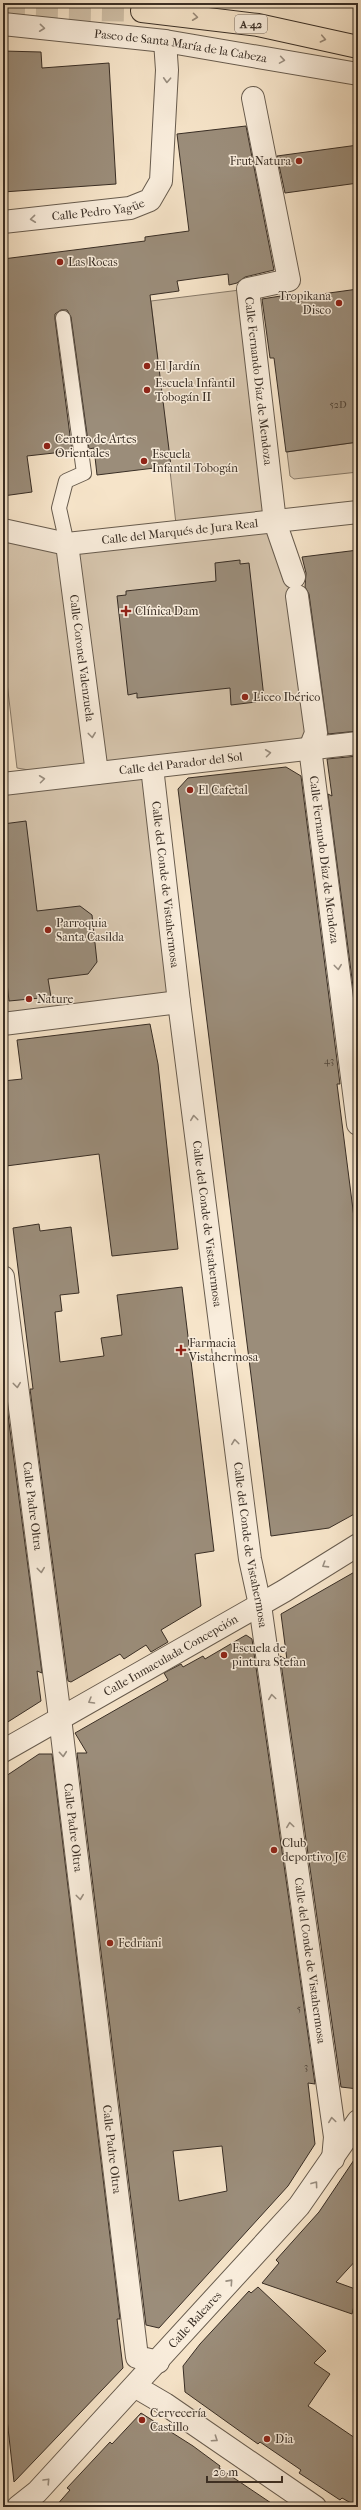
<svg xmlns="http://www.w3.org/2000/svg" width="361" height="2510" font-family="'IM FELL French Canon',serif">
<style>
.green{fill:#d6c5ad;stroke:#887a69}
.building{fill:#9b8d7a;stroke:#392e25;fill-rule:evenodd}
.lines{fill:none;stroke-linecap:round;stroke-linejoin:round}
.highway-tunnel{stroke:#d0c0a8;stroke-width:22;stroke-dasharray:22 11;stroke-linecap:butt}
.lane-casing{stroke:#685c4e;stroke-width:16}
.street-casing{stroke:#685c4e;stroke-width:24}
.highway-casing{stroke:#392e25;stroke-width:24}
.lane{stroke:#f9eddc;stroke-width:14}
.street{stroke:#f9eddc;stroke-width:22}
.highway{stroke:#f6e4c9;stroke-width:22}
.oneway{stroke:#988977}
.oneway2{stroke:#998e80}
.poi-dot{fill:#8f2418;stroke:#f9eddc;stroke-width:1.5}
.labels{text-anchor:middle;stroke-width:3;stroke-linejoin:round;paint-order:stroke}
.number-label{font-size:10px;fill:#52463a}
.shield{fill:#f9eddc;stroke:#73675c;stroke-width:1}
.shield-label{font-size:11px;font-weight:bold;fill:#392e25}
.street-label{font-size:12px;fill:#392e25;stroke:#f9eddc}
.poi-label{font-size:12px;fill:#392e25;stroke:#f9eddc;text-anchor:start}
</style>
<rect width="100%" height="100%" fill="#f6e4c9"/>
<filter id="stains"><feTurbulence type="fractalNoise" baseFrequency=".005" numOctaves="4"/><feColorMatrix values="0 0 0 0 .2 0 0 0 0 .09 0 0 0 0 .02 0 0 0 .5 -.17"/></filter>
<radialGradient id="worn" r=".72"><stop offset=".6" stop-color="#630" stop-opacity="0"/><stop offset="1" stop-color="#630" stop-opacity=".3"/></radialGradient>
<!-- green -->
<g class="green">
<path d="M248,289L294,577L310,748L152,767L179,1002L3,1024V784L64,776L17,768L3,648V530L67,544L177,533L151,301Z"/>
<path d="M358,442V472L294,479L290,476L287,452Z"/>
</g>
<!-- building -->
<g class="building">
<path d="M3,51L41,52L42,68L109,63L116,184L3,192Z"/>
<path d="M246,126L274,270L245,277L237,283L229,285L228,274L177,281L179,291L150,295L171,466L97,475L94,448L89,449L71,317L67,310H61L55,314V319L72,451L27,456L32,492L3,496V259L145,241V237L189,231L177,134Z"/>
<path d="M358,145V183L285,193L277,156Z"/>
<path d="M358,289V442L286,452L274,358H270L262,299L293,294V298Z"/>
<path d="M358,550V731L328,734L309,594L305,587L306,573L302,557Z"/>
<path d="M240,560V564L249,563L264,698H256V702L231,705L230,688L137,698V693L128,695L117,596L126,595V591L216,581L215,563Z"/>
<path d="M358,756V1025L328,794L332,796L327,759Z"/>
<path d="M286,767L301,776L340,1084H337L358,1249V1512L329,1528L271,1536L178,789L188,778Z"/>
<path d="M26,821L37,911L80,906L92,915L97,962L88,974L48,979L51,997L9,1001L3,945V824Z"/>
<path d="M150,1024L158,1064L178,1249L112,1256L99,1154L6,1166L3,1145V1081L22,1079L17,1040Z"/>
<path d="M39,1224L40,1231L71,1227L79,1293L60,1295L62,1311L55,1312L60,1362L104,1356L101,1338L122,1335L117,1295L182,1287L214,1551L195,1554L201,1606L161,1630L168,1642L151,1652L146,1645L124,1659L120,1654L71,1682L68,1681L30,1389H33L13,1228Z"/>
<path d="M3,1392H5L42,1673L37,1671L41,1701L3,1725Z"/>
<path d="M358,1570V2089L341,2087L280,1656L287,1660L281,1614Z"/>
<path d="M246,1635L252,1639L315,2084L308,2083L315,2144L288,2186L159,2328L146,2325L77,1753H87L75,1733L168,1680L164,1673L181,1664L183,1667L203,1656L205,1659ZM222,2146L227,2191L179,2201L173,2151Z"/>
<path d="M39,1754H52L120,2319H117L123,2368L14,2482L3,2383V1778Z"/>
<path d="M358,2154V2258L336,2282L358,2290L352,2314L262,2283L279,2263L276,2260L319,2212Z"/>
<path d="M258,2287L326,2351L314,2363L330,2374L308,2406L358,2440V2507L342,2498L340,2500L299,2473L301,2470L260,2442L258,2444L241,2432L185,2392L183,2366L200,2344L249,2291L251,2293Z"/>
<path d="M141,2413L193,2446L220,2466L219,2468L277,2507H55L70,2490L67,2488L110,2442L112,2444Z"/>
</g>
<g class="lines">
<!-- highway-tunnel -->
<path class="highway-tunnel" d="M3,8L142,11"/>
<defs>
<path id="lane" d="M63,318L84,473L66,481L59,508L67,544"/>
<g id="street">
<path id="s1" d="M3,24L165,41L358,74"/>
<path id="s2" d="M253,98L289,280L248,289L275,522L294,577"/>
<path id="s3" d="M3,222L130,208L150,200L161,181L167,70L165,41"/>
<path id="s4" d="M3,530L67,544L358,512"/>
<path id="s5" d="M67,544L97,773"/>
<path id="s6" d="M297,596L316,733L310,748L358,1124"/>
<path id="s7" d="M152,767L179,1002L250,1559L260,1605L335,2137L333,2159"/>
<path id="s8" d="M3,784L358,743"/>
<path d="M3,1024L179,1002"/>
<path id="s9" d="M3,1277L60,1718L137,2357L158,2362"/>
<path id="s10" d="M3,1751L284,1591L358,1545"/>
<path d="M136,2387L165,2404L315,2507"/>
<path id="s11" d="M18,2507L37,2492L299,2206L358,2121"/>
</g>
<path id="highway" d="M142,11L258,25L358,47"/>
</defs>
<!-- lane casing -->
<use href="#lane" class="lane-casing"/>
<!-- street casing -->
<use href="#street" class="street-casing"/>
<!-- highway casing -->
<use href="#highway" class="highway-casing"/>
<!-- lane -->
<use href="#lane" class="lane"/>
<!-- street -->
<use href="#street" class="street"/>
<!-- highway -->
<use href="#highway" class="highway"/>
</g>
<!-- one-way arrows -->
<defs><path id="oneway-chevron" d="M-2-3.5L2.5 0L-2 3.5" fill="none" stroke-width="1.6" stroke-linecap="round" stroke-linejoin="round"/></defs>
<g class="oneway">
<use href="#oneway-chevron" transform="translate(195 17) rotate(7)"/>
<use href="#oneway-chevron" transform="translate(323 39) rotate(12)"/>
</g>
<g class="oneway2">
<use href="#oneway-chevron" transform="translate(42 28) rotate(6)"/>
<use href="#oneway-chevron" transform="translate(282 60) rotate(9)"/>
<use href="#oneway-chevron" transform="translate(167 80) rotate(93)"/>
<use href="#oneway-chevron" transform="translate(33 219) rotate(174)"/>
<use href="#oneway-chevron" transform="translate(92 735) rotate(83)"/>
<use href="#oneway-chevron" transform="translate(268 753) rotate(-7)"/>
<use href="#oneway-chevron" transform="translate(42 779) rotate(-7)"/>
<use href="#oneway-chevron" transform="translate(338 967) rotate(83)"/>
<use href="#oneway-chevron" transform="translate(194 1118) rotate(-97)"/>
<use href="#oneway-chevron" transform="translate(17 1385) rotate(83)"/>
<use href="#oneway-chevron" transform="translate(235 1442) rotate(-97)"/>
<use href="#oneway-chevron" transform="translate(325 1565) rotate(148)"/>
<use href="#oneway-chevron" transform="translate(41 1570) rotate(83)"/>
<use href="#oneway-chevron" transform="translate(272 1697) rotate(-98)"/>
<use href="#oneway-chevron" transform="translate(91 1701) rotate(150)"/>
<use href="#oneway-chevron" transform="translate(63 1754) rotate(85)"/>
<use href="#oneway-chevron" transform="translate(290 1825) rotate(-98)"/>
<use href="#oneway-chevron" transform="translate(80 1897) rotate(83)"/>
<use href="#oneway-chevron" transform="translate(332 2120) rotate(-98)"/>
<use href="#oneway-chevron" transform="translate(315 2184) rotate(-54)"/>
<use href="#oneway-chevron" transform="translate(230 2282) rotate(-48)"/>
<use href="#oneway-chevron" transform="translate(215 2439) rotate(34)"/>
<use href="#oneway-chevron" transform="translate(47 2481) rotate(-47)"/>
</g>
<!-- markers -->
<g class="poi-dot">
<circle cx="299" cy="161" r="4"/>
<circle cx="60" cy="262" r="4"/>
<circle cx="339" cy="303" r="4"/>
<circle cx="147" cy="366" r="4"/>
<circle cx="147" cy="390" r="4"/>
<circle cx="47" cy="446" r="4"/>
<circle cx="144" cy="461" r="4"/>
<path d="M124 605h4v4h4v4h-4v4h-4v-4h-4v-4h4z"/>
<circle cx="245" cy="697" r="4"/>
<circle cx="190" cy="790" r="4"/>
<circle cx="48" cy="930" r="4"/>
<circle cx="29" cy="999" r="4"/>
<path d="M179 1344h4v4h4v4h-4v4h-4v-4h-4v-4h4z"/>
<circle cx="224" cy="1655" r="4"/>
<circle cx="274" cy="1850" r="4"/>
<circle cx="110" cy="1943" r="4"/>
<circle cx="142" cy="2420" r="4"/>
<circle cx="267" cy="2439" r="4"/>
</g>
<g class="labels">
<!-- number labels -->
<g class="number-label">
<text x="338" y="408">52D</text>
<text x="329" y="1064">43</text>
<text x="299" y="2012">5</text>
<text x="306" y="2070">3</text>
</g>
<!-- shield labels -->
<rect class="shield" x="235" y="15" width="32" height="18" rx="3"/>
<g class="shield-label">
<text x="251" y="28">A-42</text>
</g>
<!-- street labels -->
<g class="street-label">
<text dy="4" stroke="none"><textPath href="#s1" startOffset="179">Paseo de Santa María de la Cabeza</textPath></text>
<text dy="4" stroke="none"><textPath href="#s3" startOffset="96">Calle Pedro Yagüe</textPath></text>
<text dy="4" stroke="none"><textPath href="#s2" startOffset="320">Calle Fernando Díaz de Mendoza</textPath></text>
<text dy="4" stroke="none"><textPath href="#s4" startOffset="179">Calle del Marqués de Jura Real</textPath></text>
<text dy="4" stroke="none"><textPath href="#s5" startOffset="115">Calle Coronel Valenzuela</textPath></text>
<text dy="4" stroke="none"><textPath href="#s8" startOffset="179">Calle del Parador del Sol</textPath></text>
<text dy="4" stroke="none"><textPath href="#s6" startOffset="267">Calle Fernando Díaz de Mendoza</textPath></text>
<text dy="4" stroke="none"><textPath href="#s7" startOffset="118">Calle del Conde de Vistahermosa</textPath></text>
<text dy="4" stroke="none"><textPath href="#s7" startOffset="460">Calle del Conde de Vistahermosa</textPath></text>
<text dy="4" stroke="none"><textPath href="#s9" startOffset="231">Calle Padre Oltra</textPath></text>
<text dy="4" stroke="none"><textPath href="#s7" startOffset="784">Calle del Conde de Vistahermosa</textPath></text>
<text dy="4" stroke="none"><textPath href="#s10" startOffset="193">Calle Inmaculada Concepción</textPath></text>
<text dy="4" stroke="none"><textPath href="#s9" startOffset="555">Calle Padre Oltra</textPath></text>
<text dy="4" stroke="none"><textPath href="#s7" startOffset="1204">Calle del Conde de Vistahermosa</textPath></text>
<text dy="4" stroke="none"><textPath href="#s9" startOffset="879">Calle Padre Oltra</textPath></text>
<text dy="4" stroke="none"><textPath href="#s11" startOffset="258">Calle Baleares</textPath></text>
</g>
<!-- poi labels -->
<g class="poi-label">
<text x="291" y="165" text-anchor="end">Frut Natura</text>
<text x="68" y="266">Las Rocas</text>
<text x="331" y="300" text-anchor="end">Tropikana<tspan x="331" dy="14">Disco</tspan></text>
<text x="155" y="370">El Jardín</text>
<text x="155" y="387">Escuela Infantil<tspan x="155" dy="14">Tobogán II</tspan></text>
<text x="55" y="443">Centro de Artes<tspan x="55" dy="14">Orientales</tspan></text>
<text x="152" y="458">Escuela<tspan x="152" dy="14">Infantil Tobogán</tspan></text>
<text x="135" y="615">Clínica Dam</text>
<text x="253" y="701">Liceo Ibérico</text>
<text x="198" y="794">El Cafetal</text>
<text x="56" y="927">Parroquia<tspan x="56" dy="14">Santa Casilda</tspan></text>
<text x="37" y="1003">Nature</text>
<text x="189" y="1347">Farmacia<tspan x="189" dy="14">Vistahermosa</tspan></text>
<text x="232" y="1652">Escuela de<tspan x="232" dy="14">pintura Stefan</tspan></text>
<text x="282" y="1847">Club<tspan x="282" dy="14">deportivo JC</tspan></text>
<text x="118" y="1947">Fedriani</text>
<text x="150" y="2417">Cervecería<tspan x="150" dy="14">Castillo</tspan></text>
<text x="275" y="2443">Dia</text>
</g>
</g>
<!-- margin -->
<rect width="361" height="2510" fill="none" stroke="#f6e4c9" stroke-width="16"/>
<rect x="4" y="4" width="353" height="2502" fill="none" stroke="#392e25" stroke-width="2"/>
<rect x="8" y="8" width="345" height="2494" fill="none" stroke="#392e25"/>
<!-- scale -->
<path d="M207 2476v6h75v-6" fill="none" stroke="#392e25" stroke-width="2"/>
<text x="213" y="2476" font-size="12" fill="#392e25" stroke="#f9eddc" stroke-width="3" paint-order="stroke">20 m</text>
<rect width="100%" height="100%" filter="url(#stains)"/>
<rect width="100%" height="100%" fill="url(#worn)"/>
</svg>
